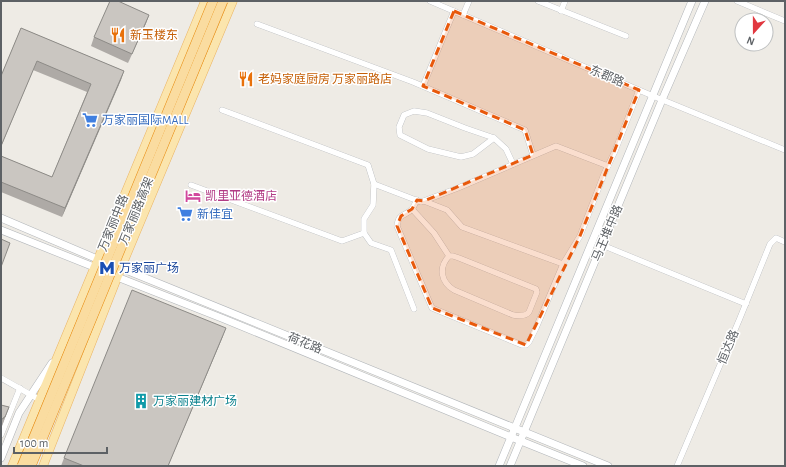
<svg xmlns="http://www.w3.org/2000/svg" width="786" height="467" font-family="'Alegreya Sans','Noto Sans SC',sans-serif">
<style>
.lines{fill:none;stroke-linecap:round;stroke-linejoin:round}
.minor-casing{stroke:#b0b3b7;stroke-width:6}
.tertiary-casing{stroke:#b0b3b7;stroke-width:8}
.secondary-casing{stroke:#b1b5b9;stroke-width:8}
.primary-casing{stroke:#ebb462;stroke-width:9}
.minor{stroke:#fff;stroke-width:5.5}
.tertiary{stroke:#fff;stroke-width:7}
.secondary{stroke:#fff;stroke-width:7}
.primary{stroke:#fbe5ad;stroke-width:8}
.trunk-bridge-casing{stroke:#e8890b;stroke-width:10;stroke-linecap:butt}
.trunk-bridge{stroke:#fadca0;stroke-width:9}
.wall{fill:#aeaaa6}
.shaded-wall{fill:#8d8b87}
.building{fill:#cac6c1;stroke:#8d8b87}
.marked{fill:#e8590c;fill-opacity:0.2;stroke:#e8590c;stroke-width:3;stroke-dasharray:8 5;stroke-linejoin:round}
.labels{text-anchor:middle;stroke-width:3;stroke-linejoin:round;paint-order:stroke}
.food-label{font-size:12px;fill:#c56008;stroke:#fff;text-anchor:start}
.street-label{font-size:12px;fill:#5d6165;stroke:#fff}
.shop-label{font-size:12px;fill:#366cbe;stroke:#fff;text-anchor:start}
.hotel-label{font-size:12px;fill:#b23c85;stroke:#fff;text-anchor:start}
.transit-label{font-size:12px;fill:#164399;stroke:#fff;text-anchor:start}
.culture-label{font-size:12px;fill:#0d838f;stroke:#fff;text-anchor:start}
</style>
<rect width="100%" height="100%" fill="#eeebe5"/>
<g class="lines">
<defs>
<g id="minor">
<path d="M430,1L653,96L785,150"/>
<path d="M538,1L626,36"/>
<path d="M737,1L785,21"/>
<path d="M561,11L565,1"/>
<path d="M463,15L469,1"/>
<path d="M257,24L413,82L525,130L533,155"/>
<path d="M423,86L454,11"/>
<path d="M222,110L368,165L374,184L421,202L458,188L556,146L608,166"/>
<path d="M494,138L473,154L461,157L428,149L400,135L399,127L404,115L414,111L427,113L465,128L494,138L506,149L513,164"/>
<path d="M374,184L373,205L364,219V233L371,243L391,250L414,309"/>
<path d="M191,185L342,241L364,233"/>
<path d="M417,200C415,203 414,207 412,209C405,217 399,212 397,226L432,308L522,345H526L529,342L536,328L563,264L580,236L604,174L615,151L639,90"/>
<path d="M424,201L447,210L462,227L563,264"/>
<path d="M412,209L434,233L449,256H453L459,258L536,289L537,292L529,312C525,317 518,316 513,315L454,290C441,282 438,268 449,256"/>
<path d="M602,245L746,304"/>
<path d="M1,378L40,400"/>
<path d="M1,435L20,388"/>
<path d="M677,466L740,318L770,244L776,238L785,242"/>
</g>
<path id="tertiary" d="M1,458L19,413L52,363"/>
<g id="secondary">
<path d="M1,218L102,261"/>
<path d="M1,230L99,269"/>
<path d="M116,266L608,466"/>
<path d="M112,275L224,319L511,437L583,466"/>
<path d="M499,466L692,1"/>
<path d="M510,466L662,100L705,1"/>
</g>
<g id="primary">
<path d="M12,466L205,1"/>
<path d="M43,466L121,268L233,1"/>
</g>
</defs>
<!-- minor casing -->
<use href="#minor" class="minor-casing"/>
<!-- tertiary casing -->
<use href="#tertiary" class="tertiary-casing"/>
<!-- secondary casing -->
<use href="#secondary" class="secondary-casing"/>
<!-- primary casing -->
<use href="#primary" class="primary-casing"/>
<!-- minor -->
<use href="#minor" class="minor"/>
<!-- tertiary -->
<use href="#tertiary" class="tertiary"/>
<!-- secondary -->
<use href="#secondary" class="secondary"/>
<!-- primary -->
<use href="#primary" class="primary"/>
<defs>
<g id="trunk-bridge">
<path d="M22,466L213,1"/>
<path d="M31,466L223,1"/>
</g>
</defs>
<!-- trunk-bridge casing -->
<use href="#trunk-bridge" class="trunk-bridge-casing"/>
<!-- trunk-bridge -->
<use href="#trunk-bridge" class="trunk-bridge"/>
</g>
<!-- wall -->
<g class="wall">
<path d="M149,15L146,23L128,63L91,46L94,37Z"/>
<path d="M21,28L124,71L62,217L1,192V156L52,177L87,92L33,70L1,147V76Z"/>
<path d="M223,336L168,466H61L64,458Z"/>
<path d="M1,405L9,407L1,429Z"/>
</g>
<!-- shaded-wall -->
<g class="shaded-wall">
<path d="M149,15L146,23L128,63L132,54Z"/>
<path d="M124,71L121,80L62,217L65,208Z"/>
<path d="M226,328L223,336L168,466Z"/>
</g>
<!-- building -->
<g class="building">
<path d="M110,1H118L149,15L132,54L94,37Z"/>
<path d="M21,28L124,71L65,208L1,182V156L52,177L91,84L37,61L1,146V76Z"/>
<path d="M1,239L10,243L1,267Z"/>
<path d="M132,290L226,328L168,466H84L64,458Z"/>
<path d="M1,405L9,407L5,417H4L3,419L1,418Z"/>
</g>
<!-- marked area -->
<path class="marked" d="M454,11L639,90L580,236L526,345L432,308L397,226L401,216L412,209L417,200L424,201L533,155L525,130L423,86Z"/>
<!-- icons -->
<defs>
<symbol id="restaurant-bare" viewBox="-9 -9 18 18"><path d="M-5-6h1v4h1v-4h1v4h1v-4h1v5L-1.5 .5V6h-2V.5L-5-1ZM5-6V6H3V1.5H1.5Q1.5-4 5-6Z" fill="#e8710a" stroke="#fff" stroke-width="2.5" paint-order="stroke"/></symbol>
<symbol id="supermarket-bare" viewBox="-9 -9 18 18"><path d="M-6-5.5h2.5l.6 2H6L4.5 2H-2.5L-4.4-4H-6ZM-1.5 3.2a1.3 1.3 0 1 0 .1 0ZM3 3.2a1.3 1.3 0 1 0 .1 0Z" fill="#3f7fe0" stroke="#fff" stroke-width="2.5" paint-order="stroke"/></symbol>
<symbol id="hotel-bare" viewBox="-9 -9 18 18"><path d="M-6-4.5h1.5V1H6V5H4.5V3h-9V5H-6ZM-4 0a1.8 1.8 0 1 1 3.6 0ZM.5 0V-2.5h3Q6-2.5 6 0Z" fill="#d1479c" stroke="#fff" stroke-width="2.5" paint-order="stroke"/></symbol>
<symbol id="metro-bare" viewBox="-9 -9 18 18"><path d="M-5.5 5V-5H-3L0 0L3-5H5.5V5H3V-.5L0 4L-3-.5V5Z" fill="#1a4fb4" stroke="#fff" stroke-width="2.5" paint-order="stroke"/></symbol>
<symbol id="building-bare" viewBox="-9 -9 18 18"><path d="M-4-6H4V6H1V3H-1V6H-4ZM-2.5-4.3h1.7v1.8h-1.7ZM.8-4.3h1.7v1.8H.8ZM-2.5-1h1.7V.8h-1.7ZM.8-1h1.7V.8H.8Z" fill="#0f9aa8" stroke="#fff" stroke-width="2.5" paint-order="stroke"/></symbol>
</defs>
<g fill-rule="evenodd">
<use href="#restaurant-bare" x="107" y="24" width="22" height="22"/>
<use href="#restaurant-bare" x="235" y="68" width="22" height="22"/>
<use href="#supermarket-bare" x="79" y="109" width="22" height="22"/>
<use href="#hotel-bare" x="182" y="185" width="22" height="22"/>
<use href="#supermarket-bare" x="174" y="203" width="22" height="22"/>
<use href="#metro-bare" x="96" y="257" width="22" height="22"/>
<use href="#building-bare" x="130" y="390" width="22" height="22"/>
</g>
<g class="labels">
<!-- food labels -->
<g class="food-label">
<text x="130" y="39">新玉楼东</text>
<text x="258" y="83">老妈家庭厨房 万家丽路店</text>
</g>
<!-- street labels -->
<g class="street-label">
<text transform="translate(607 76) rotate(23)" y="4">东郡路</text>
<text transform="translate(136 211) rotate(-68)" y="4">万家丽路高架</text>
<text transform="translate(113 223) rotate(-68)" y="4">万家丽中路</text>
<text transform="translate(607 233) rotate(-67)" y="4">马王堆中路</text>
<text transform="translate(305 343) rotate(22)" y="4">荷花路</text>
<text transform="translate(728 347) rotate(-67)" y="4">恒达路</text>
</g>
<!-- shop labels -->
<g class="shop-label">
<text x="102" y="124">万家丽国际MALL</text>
<text x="197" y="218">新佳宜</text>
</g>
<!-- hotel labels -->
<g class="hotel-label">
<text x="205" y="200">凯里亚德酒店</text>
</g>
<!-- transit labels -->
<g class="transit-label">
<text x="119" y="272">万家丽广场</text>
</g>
<!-- culture labels -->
<g class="culture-label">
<text x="153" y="405">万家丽建材广场</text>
</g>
</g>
<!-- border -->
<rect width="786" height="467" fill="none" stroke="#5d6165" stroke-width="4"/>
<!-- north arrow -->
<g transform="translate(754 32) rotate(201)"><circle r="19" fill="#ffffff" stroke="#bec0c1"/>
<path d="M0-3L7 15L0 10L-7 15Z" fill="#e13840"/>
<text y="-6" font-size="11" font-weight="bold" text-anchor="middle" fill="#5d6165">N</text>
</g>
<!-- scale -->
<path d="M14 447v6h93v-6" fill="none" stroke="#5d6165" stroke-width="2"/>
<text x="20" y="447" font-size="12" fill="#5d6165" stroke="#ffffff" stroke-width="3" paint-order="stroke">100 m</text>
</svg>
